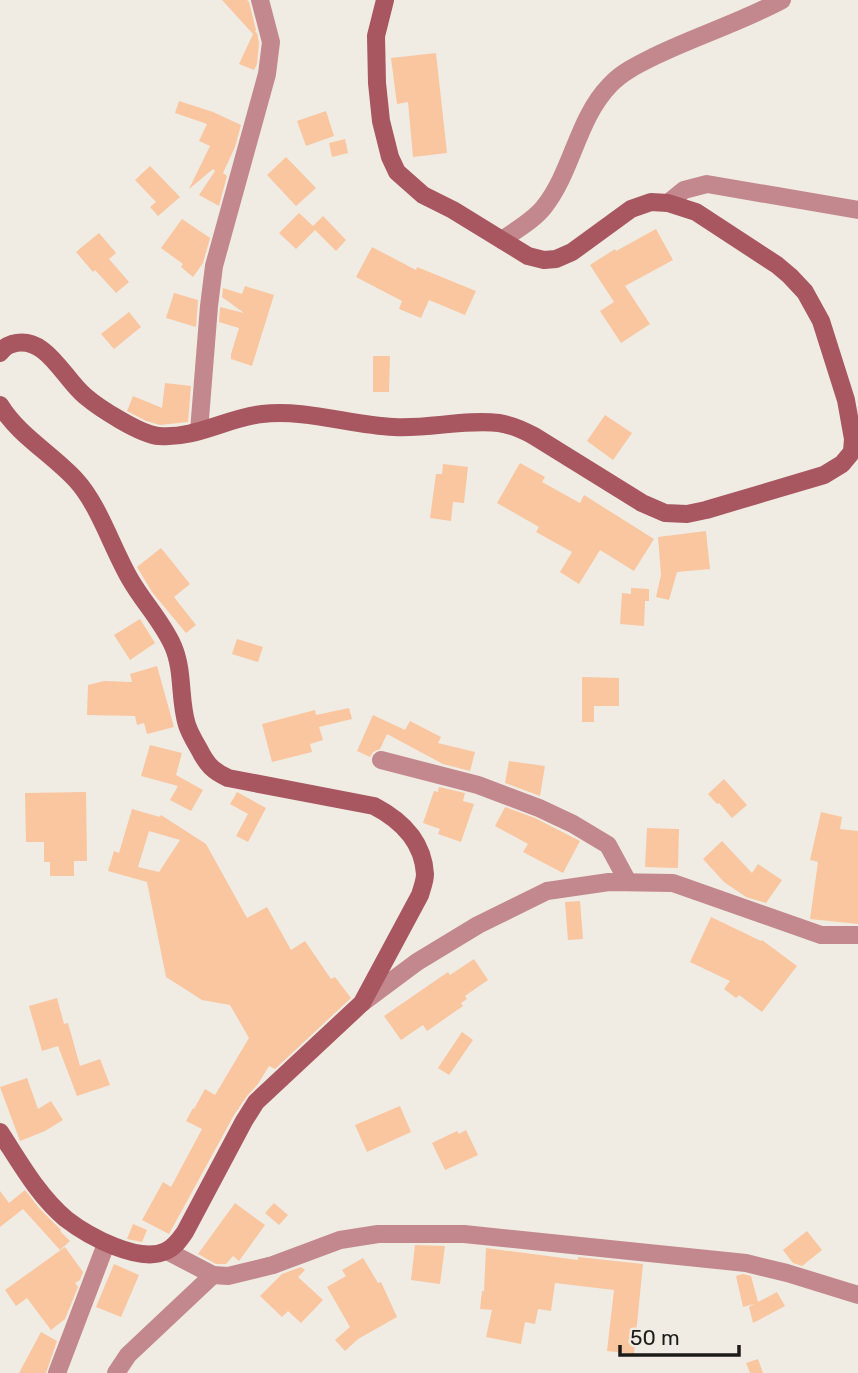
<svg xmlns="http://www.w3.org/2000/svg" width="858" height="1373" font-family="Rubik,sans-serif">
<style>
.building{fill:#f9c69f;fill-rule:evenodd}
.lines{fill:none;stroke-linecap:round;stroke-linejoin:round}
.minor{stroke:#c2888d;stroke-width:18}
.secondary{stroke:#a85660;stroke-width:18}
</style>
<rect width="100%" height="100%" fill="#f0ece4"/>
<!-- building -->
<g class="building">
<path d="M222,0H247L249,2L256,30L255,32L257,33L259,43L257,64L254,70L239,64L253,34Z"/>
<path d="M436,53L447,153L413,157L408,102L397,104L391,58Z"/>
<path d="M179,101L213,112L241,125L235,147L223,173L227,176L219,206L199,195L215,171L213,169L189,189L210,146L199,141L207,124L175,113Z"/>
<path d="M326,111L334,136L306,146L297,121Z"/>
<path d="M345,139L348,153L332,157L329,143Z"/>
<path d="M286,157L316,188L296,206L267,175Z"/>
<path d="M150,166L180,197L158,216L150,207L156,202L135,180Z"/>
<path d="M299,213L313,226L323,216L346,240L336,251L315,230L296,249L279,233Z"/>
<path d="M182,219L210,238L203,263L193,277L181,267L183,264L161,248Z"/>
<path d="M656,229L673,260L625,286L650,324L621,343L600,311L614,302L590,265L615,249L616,251Z"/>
<path d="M99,233L116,253L109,259L129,282L116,293L95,270L93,272L76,252Z"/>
<path d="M372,247L416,270L417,267L476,291L465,315L429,300L421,318L399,309L402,301L356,277Z"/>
<path d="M245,286L274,295L252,366L231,359V354L239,328L219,322L220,307L244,313L222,297L223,288L242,294Z"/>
<path d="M174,293L198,300L196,327L166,318Z"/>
<path d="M129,312L141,327L114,349L101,334Z"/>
<path d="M373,356H390L389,392H373Z"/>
<path d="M165,383L191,386L188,422L160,425L146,421L127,411L133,396L162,408Z"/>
<path d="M605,415L632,433L613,460L587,441Z"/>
<path d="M520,463L545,477L542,482L580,503L584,495L654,539L634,571L600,550L579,584L560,572L572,552L536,532L539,527L497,503Z"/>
<path d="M443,464L468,467L464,503L453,502L451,521L430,518L436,474H442Z"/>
<path d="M706,531L710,569L677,572L669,600L656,597L661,575L658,537Z"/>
<path d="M161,548L190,584L174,597L196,625L186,633L152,592L137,567Z"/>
<path d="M631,588L649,589V601H645L644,626L620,624L622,593L631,594Z"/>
<path d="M140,619L155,643L130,660L114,635Z"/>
<path d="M237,639L263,647L258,662L232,654Z"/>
<path d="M157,666L174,727L147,734L144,723L137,725L135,716L87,715L88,685L104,681L132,682L130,674Z"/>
<path d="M582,677L619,678V706H594V722H582Z"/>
<path d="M349,708L352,719L319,727L323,740L310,744L312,752L272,762L262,724L315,710L316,715Z"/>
<path d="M373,715L405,730L410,721L441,737L438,743L475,752L470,771L443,764L387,734L380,749L373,752L370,757L357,751Z"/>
<path d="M150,745L182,753L176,775L203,790L191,811L170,800L178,786L141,776Z"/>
<path d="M509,761L545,766L540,796L505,783Z"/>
<path d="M724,779L747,805L732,818L719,803L717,804L708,794Z"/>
<path d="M439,787L465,793L463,801L474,804L461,842L438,834L440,829L423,823L434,791L438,792Z"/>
<path d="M86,792L87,861H74V876H50V862H44V842H26L25,793Z"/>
<path d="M237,792L266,808L248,842L236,836L248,814L230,804Z"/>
<path d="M505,807L535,818L580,841L563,873L523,852L528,844L495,826Z"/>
<path d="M132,809L160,817L161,815L206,844L247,918L267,907L291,950L305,941L331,979L335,977L351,998L275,1069L269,1066L258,1084L247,1096L234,1115L169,1234L142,1220L163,1182L171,1187L202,1129L186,1121L193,1108L194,1109L205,1089L215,1095L249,1038L230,1005L202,1000L166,977L147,882L108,871L114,851L119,853ZM149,831L180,840L159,872L138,867Z"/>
<path d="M821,812L842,817L840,829L858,831V924L810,919L818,862L810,860Z"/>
<path d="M647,828L679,829L678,868L645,867Z"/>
<path d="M722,841L752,873L758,864L782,880L766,903L746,897L724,882L703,859Z"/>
<path d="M580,901L583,939L568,940L565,902Z"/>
<path d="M711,917L761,941L762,940L797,966L762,1012L739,995L736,998L724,989L730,981L690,962Z"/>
<path d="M474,959L488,980L465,996L467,999L461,1003L463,1006L427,1031L423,1025L401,1040L384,1016L448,972L450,975Z"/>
<path d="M57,998L64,1024L68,1023L80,1066L100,1059L110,1085L77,1096L58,1046L42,1051L29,1006Z"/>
<path d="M462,1032L473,1040L449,1075L438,1068Z"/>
<path d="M27,1078L38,1109L51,1101L63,1120L45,1131L20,1141L0,1087Z"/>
<path d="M400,1106L411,1132L367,1152L355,1125Z"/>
<path d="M466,1130L478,1155L445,1170L432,1143L457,1131L459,1134Z"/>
<path d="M25,1190L39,1208L61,1230L60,1231L70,1241L60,1250L23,1209L0,1227V1191L9,1203Z"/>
<path d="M235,1203L265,1225L239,1261L233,1256L226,1264H216L198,1254Z"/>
<path d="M274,1203L288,1215L279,1225L265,1213Z"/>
<path d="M133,1224L147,1230L142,1242L127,1239Z"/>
<path d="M807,1231L822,1250L802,1266L793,1263L783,1250Z"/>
<path d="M415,1245L445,1246L440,1284L411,1280Z"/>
<path d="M65,1247L83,1272L80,1280L75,1283L78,1287L65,1319L51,1330L27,1298L16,1306L5,1290Z"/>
<path d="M486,1248L578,1260V1257L643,1264L634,1354L607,1351L614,1290L555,1283L551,1311L538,1309L535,1324L525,1322L521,1344L486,1337L492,1310L480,1309L482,1291H484Z"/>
<path d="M363,1258L378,1283L381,1282L397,1317L358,1339L345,1351L335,1340L350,1327L327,1287L346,1276L342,1270Z"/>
<path d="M114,1264L139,1275L121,1317L96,1307Z"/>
<path d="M301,1267L305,1270L298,1277L323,1300L301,1323L288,1311L282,1317L260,1296L282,1274Z"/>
<path d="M743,1274L751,1276L758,1302L777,1292L785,1306L753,1323L749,1307L754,1304L743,1307L736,1276Z"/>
<path d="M41,1332L57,1341L46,1373H19Z"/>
<path d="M758,1359L763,1373H750L746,1363Z"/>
</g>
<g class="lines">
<!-- minor -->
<g class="minor">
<path d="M668,203L684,190L707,184L858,210"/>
<path d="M502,240C516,230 534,220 544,207C573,170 577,119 610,85C622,72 639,64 655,56C696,36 741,22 782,0"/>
<path d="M199,431L209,306L214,266L267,74L271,42L260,0"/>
<path d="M381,760L478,785L539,808L573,824L608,845L628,882"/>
<path d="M362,1003L417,962L478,925L547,891L609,882L673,883L821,935H858"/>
<path d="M167,1251L213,1275L228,1276L273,1265L340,1240L378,1234H464L746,1263L787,1273L858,1295"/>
<path d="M57,1373L106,1244"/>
<path d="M116,1373L128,1355L213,1275"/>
</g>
<!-- secondary -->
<g class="secondary">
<path d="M0,353C4,348 6,346 12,344C46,334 63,378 85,396C99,408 141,435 159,436C195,439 227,418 262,414C306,409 350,425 394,427C429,429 465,419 499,423C512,425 523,430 534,436L642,503L665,513L687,514L706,510L824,475L842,464L852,452L853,439L846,400L821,321L805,292L790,276L777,265L696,212L668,203L651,202L631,209L572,252L556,259L544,260L528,256L453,210L423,195L397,172L390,157L381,121L377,83L376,36L385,0"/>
<path d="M0,405C18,435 52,454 76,480C99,505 112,548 130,579C143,602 162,621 173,646C184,671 179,700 187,725C190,734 195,742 199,749C207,765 213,771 228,778L374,806C401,820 423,841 425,874C425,881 422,888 420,895L362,1003L256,1102L244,1121L185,1232C180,1239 175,1247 166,1251C139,1264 88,1236 66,1219C39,1197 19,1161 0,1132"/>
</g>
</g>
<!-- scale -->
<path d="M620 1345v10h119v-10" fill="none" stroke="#1d1b19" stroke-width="3.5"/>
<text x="630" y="1345" font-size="21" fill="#1d1b19" stroke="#f0ece4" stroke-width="5" paint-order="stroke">50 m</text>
</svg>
